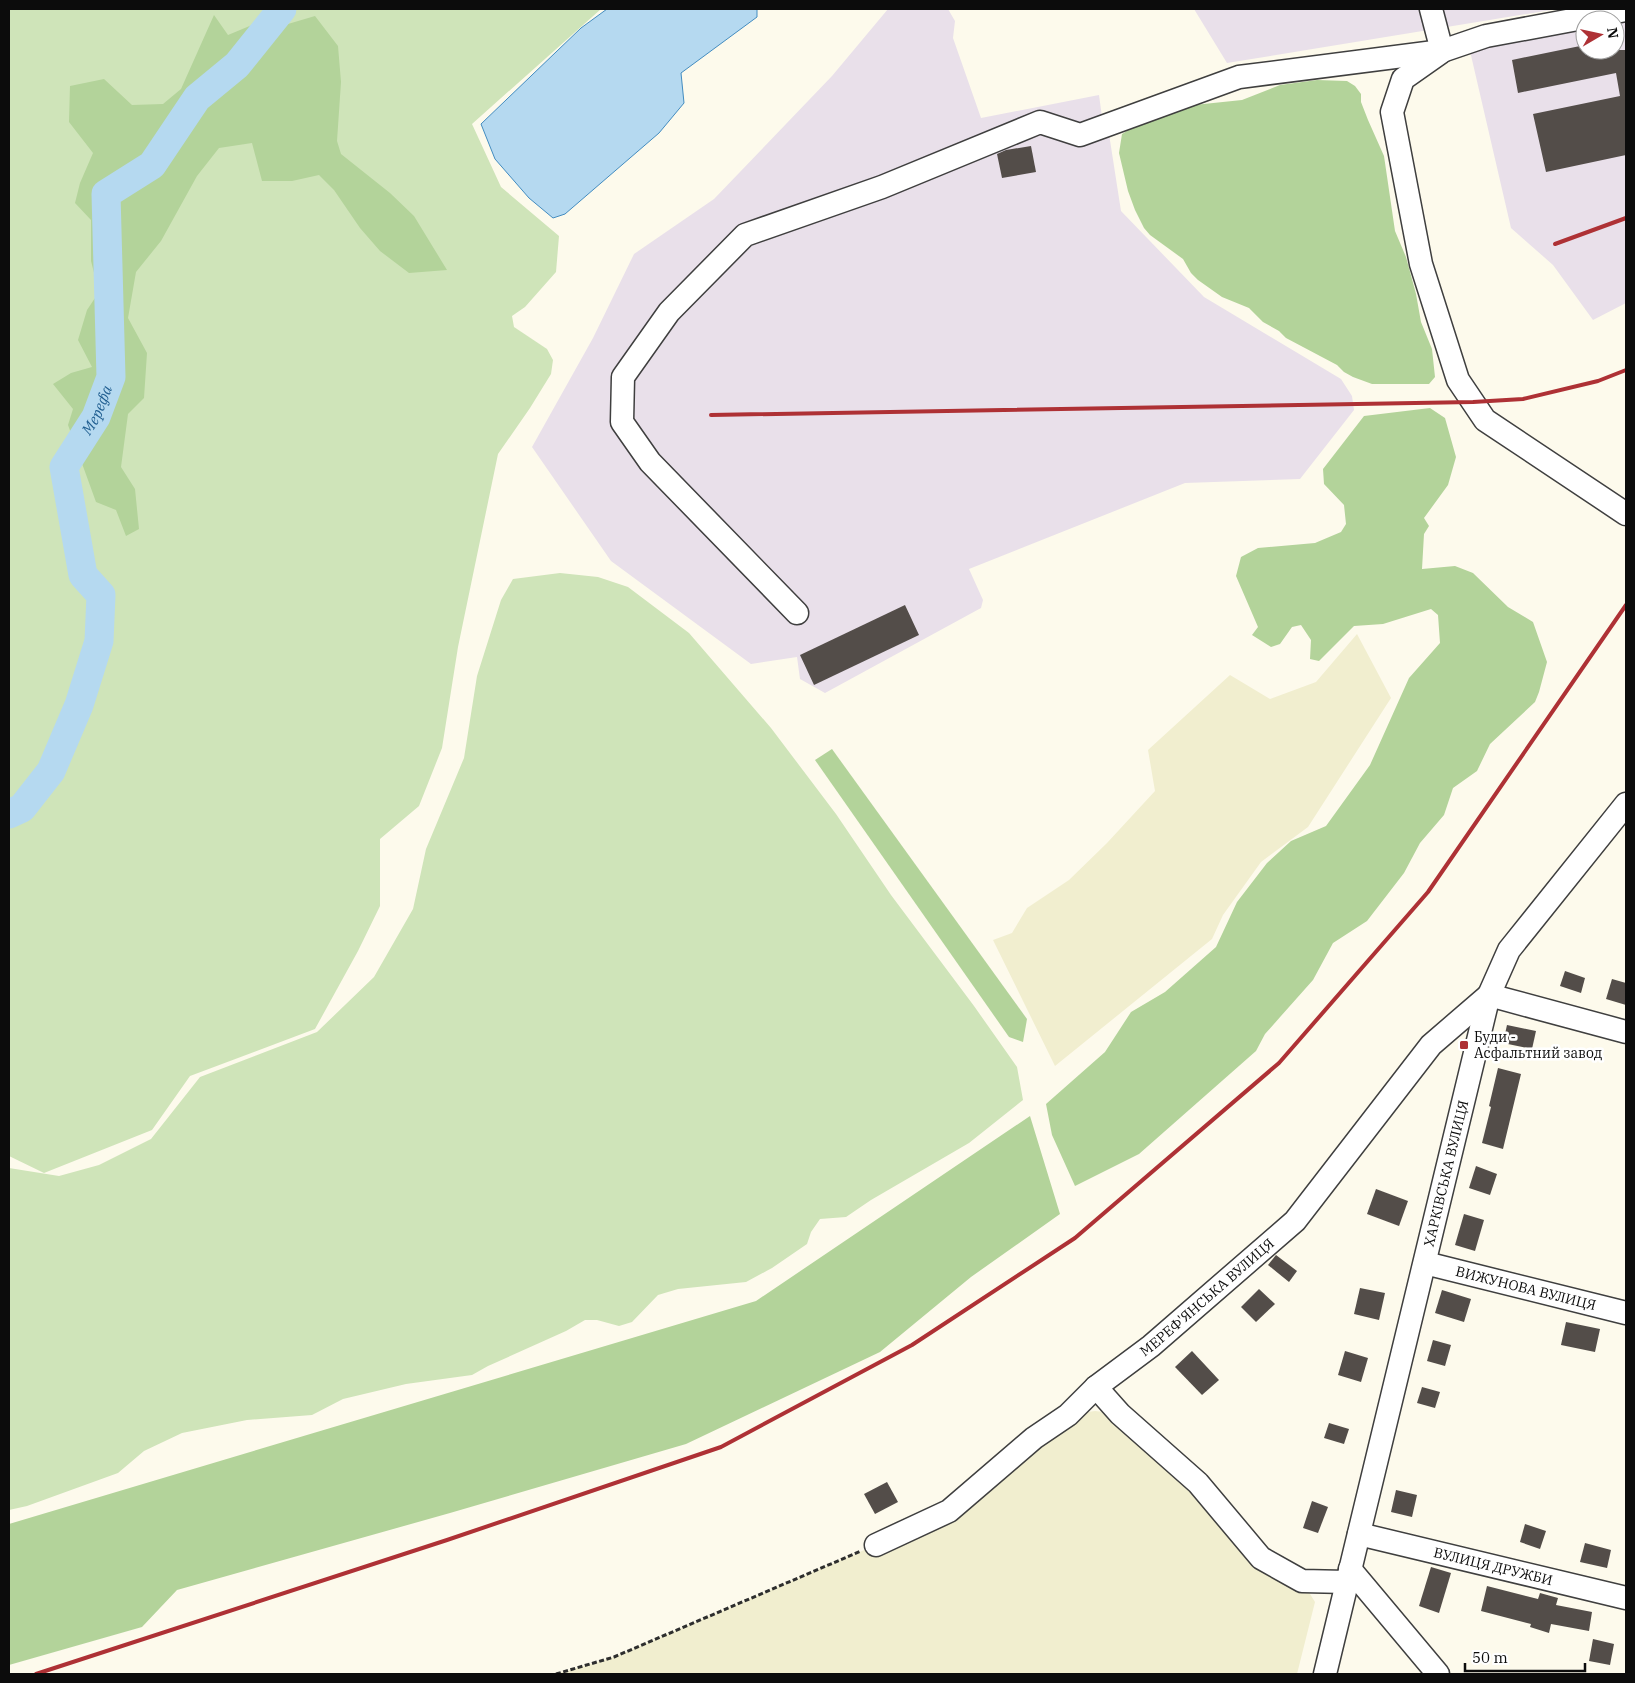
<svg xmlns="http://www.w3.org/2000/svg" width="1635" height="1683" font-family="'IBM Plex Serif',serif">
<style>
.industrial{fill:#e9e0ea}
.farmland{fill:#f1eecf}
.green{fill:#cfe4b9}
.forest{fill:#b3d39a}
.water{fill:#b5d9f0;stroke:#438cc0}
.lines{fill:none;stroke-linecap:round;stroke-linejoin:round}
.river{stroke:#b5d9f0;stroke-width:29}
.building{fill:#534d49}
.minor-casing{stroke:#3f3f3f;stroke-width:25}
.path{stroke:#2e2e2e;stroke-width:3;stroke-dasharray:5 2.5;stroke-linecap:butt}
.minor{stroke:#fff;stroke-width:22}
.rail{stroke:#ae3135;stroke-width:4}
.poi-dot{fill:#ae3135;stroke:#fff;stroke-width:2}
.labels{text-anchor:middle;stroke-width:5;stroke-linejoin:round;paint-order:stroke}
.poi-label{font-size:14px;fill:#0c0c0c;stroke:#fff;text-anchor:start}
.street-label{font-size:14px;fill:#0c0c0c;stroke:#fff}
.water-label{font-size:15px;font-style:italic;fill:#215f91;stroke:#fff}
</style>
<rect width="100%" height="100%" fill="#fdfaec"/>
<!-- industrial -->
<g class="industrial">
<path d="M888,9H948L955,21L953,38L981,118L1099,95L1102,117L1109,134L1121,211L1204,297L1341,379L1352,396L1354,410L1300,479L1185,483L969,569L983,600L981,608L825,693L800,679L797,657L751,664L611,561L532,447L593,338L634,254L714,199L832,76Z"/>
<path d="M1194,9H1557L1227,63Z"/>
<path d="M1626,21V303L1593,320L1553,265L1511,228L1470,51L1585,29V50H1615V24Z"/>
</g>
<!-- farmland -->
<g class="farmland">
<path d="M1357,634L1391,698L1308,827L1261,862L1223,915L1212,939L1055,1066L993,940L1012,933L1027,908L1069,880L1107,843L1155,791L1148,750L1230,675L1270,699L1316,682Z"/>
<path d="M1095,1411L1120,1414L1302,1581L1315,1602L1297,1674H556L614,1657L876,1545L949,1511L1068,1415Z"/>
</g>
<!-- green -->
<g class="green">
<path d="M9,9H601L472,124L501,187L559,236L556,272L525,307L512,316L514,327L547,349L553,360L551,374L530,408L498,454L458,647L442,748L419,806L380,839V906L358,951L315,1029L190,1076L152,1130L44,1173L9,1156Z"/>
<path d="M560,573L598,577L628,587L689,633L771,728L836,814L891,895L974,1006L1017,1067L1023,1100L969,1143L871,1200L846,1217L820,1219L811,1232L807,1244L772,1268L746,1282L678,1289L658,1295L632,1322L619,1326L597,1320H585L566,1331L488,1366L472,1375L406,1384L343,1399L312,1415L247,1420L182,1433L144,1451L118,1473L27,1506L9,1510V1168L59,1176L99,1165L151,1139L200,1077L317,1032L374,977L413,909L426,849L464,758L477,676L501,600L513,579Z"/>
</g>
<!-- forest -->
<g class="forest">
<path d="M214,15L228,35L252,25L288,24L315,16L338,46L341,82L337,141L341,154L390,193L414,216L447,270L409,273L380,251L360,228L334,190L319,175L292,181H262L252,143L219,148L197,176L161,241L136,272L128,318L147,353L144,398L128,414L121,467L135,489L139,529L126,536L116,510L96,502L68,425L73,409L53,384L71,373L92,367L78,340L87,310L99,292L91,261V220L75,203L80,183L93,153L69,122L70,86L104,79L132,105L163,104L181,89Z"/>
<path d="M1317,80L1347,81L1355,86L1361,94V102L1368,120L1384,156L1395,231L1406,257L1416,294L1421,322L1432,349L1435,377L1429,384H1372L1353,377L1344,372L1337,365L1286,338L1279,331L1263,322L1249,308L1222,297L1198,280L1191,273L1183,259L1150,235L1144,228L1135,210L1128,191L1119,153L1122,134L1130,129L1194,105L1242,100L1280,85Z"/>
<path d="M1430,408L1445,418L1456,457L1448,485L1424,518L1429,526L1424,534L1422,569L1455,566L1473,573L1508,607L1533,622L1547,662L1539,692L1535,702L1490,744L1477,771L1453,788L1444,815L1420,843L1404,873L1367,921L1333,943L1313,980L1265,1034L1256,1051L1139,1154L1075,1186L1052,1135L1046,1104L1105,1052L1131,1012L1165,992L1216,947L1237,902L1267,863L1291,841L1326,826L1370,765L1409,678L1440,643L1438,615L1431,609L1383,624L1354,626L1319,661L1310,659L1311,640L1301,625L1292,627L1280,644L1271,647L1252,635L1258,627L1236,576L1241,557L1258,548L1315,543L1341,532L1346,524L1344,505L1324,484L1323,469L1364,416Z"/>
<path d="M832,749L1027,1019L1023,1042L1009,1037L815,760Z"/>
<path d="M1030,1116L1060,1214L971,1277L880,1352L686,1444L450,1513L177,1590L142,1627L9,1665V1524L756,1301Z"/>
</g>
<!-- water -->
<path class="water" d="M607,9H757V17L681,73L684,103L659,133L565,214L553,218L529,198L495,159L481,124L581,28Z"/>
<g class="lines">
<!-- river -->
<path class="river" id="s1" d="M9,814L22,808L51,771L79,705L99,641L101,595L83,575L64,467L96,417L111,377L106,194L152,165L197,98L237,65L282,9"/>
</g>
<!-- building -->
<g class="building">
<path d="M1585,45V50H1626V155L1546,172L1533,114L1620,96L1616,73L1518,93L1512,60Z"/>
<path d="M1031,146L1036,172L1002,178L997,154L1006,150Z"/>
<path d="M905,605L919,635L814,685L800,655Z"/>
<path d="M1565,971L1585,978L1581,993L1560,986Z"/>
<path d="M1612,979L1626,983V1005L1606,999Z"/>
<path d="M1507,1025L1536,1031L1532,1049L1503,1043Z"/>
<path d="M1498,1068L1521,1074L1503,1149L1482,1143L1491,1107L1489,1106Z"/>
<path d="M1476,1166L1497,1174L1490,1195L1469,1188Z"/>
<path d="M1376,1189L1408,1201L1399,1226L1367,1214Z"/>
<path d="M1464,1214L1484,1220L1475,1251L1455,1245Z"/>
<path d="M1276,1255L1297,1271L1289,1282L1268,1265Z"/>
<path d="M1360,1288L1385,1293L1379,1320L1354,1314Z"/>
<path d="M1259,1289L1275,1304L1256,1322L1241,1307Z"/>
<path d="M1442,1290L1471,1299L1464,1322L1435,1313Z"/>
<path d="M1566,1322L1600,1329L1595,1352L1561,1345Z"/>
<path d="M1433,1340L1451,1345L1445,1366L1427,1361Z"/>
<path d="M1192,1351L1219,1380L1202,1395L1175,1367Z"/>
<path d="M1345,1351L1368,1358L1361,1382L1338,1375Z"/>
<path d="M1422,1387L1440,1392L1435,1408L1417,1403Z"/>
<path d="M1329,1423L1349,1429L1344,1444L1324,1438Z"/>
<path d="M887,1482L898,1502L875,1514L864,1494Z"/>
<path d="M1396,1490L1417,1495L1412,1517L1391,1512Z"/>
<path d="M1312,1501L1328,1507L1318,1533L1303,1528Z"/>
<path d="M1525,1524L1546,1531L1540,1549L1520,1542Z"/>
<path d="M1585,1543L1611,1550L1607,1568L1580,1562Z"/>
<path d="M1431,1567L1451,1573L1439,1613L1419,1606Z"/>
<path d="M1487,1586L1538,1599L1540,1593L1558,1598L1556,1605L1592,1612L1589,1631L1551,1624L1549,1633L1530,1627L1531,1624L1481,1611Z"/>
<path d="M1593,1639L1614,1644L1610,1665L1589,1661Z"/>
</g>
<g class="lines">
<defs>
<g id="minor">
<path d="M1431,9L1442,51"/>
<path d="M1440,53L1403,79L1392,112L1421,264L1458,380L1485,420L1626,514"/>
<path d="M797,613L650,462L622,422L623,377L669,312L745,235L882,187L1040,122L1080,135L1239,77L1442,51L1486,36L1626,10"/>
<path id="s2" d="M1425,1263L1626,1313"/>
<path d="M1096,1387L1120,1414L1198,1483L1261,1558L1302,1581L1347,1582"/>
<path id="s3" d="M1359,1534L1626,1598"/>
<path id="s4" d="M876,1545L949,1511L1034,1438L1068,1415L1096,1387L1151,1346L1295,1221L1431,1045L1489,995L1626,1032"/>
<path d="M1350,1569L1438,1674"/>
<path id="s5" d="M1325,1674L1489,995L1509,950L1626,804"/>
</g>
</defs>
<!-- minor casing -->
<use href="#minor" class="minor-casing"/>
<!-- path -->
<path class="path" d="M556,1674L614,1657L861,1551"/>
<!-- minor -->
<use href="#minor" class="minor"/>
<!-- rail -->
<g class="rail">
<path d="M1555,244L1626,218"/>
<path d="M711,415L1473,402L1523,399L1598,381L1626,370"/>
<path d="M36,1674L447,1540L721,1447L912,1345L1075,1238L1279,1063L1428,892L1626,605"/>
</g>
</g>
<!-- markers -->
<rect class="poi-dot" x="1459" y="1040" width="10" height="10" rx="2.5"/>
<g class="labels">
<!-- poi labels -->
<g class="poi-label">
<text x="1474" y="1042">Буди -<tspan x="1474" dy="16">Асфальтний завод</tspan></text>
</g>
<!-- street labels -->
<g class="street-label">
<text dy="5" stroke="none"><textPath href="#s5" startOffset="515">ХАРКІВСЬКА ВУЛИЦЯ</textPath></text>
<text dy="5" stroke="none"><textPath href="#s2" startOffset="104">ВИЖУНОВА ВУЛИЦЯ</textPath></text>
<text dy="5" stroke="none"><textPath href="#s4" startOffset="416">МЕРЕФ'ЯНСЬКА ВУЛИЦЯ</textPath></text>
<text dy="5" stroke="none"><textPath href="#s3" startOffset="138">ВУЛИЦЯ ДРУЖБИ</textPath></text>
</g>
<!-- water labels -->
<g class="water-label">
<text dy="5" stroke="none"><textPath href="#s1" startOffset="449">Мерефа</textPath></text>
</g>
</g>
<!-- border -->
<rect width="1635" height="1683" fill="none" stroke="#0c0c0c" stroke-width="20"/>
<!-- north arrow -->
<g transform="translate(1600 35) rotate(81)"><circle r="24" fill="#ffffff" stroke="#9e9e9e"/>
<path d="M0-4L9 19L0 12L-9 19Z" fill="#ae3135"/>
<text y="-8" font-size="14" font-weight="bold" text-anchor="middle" fill="#0c0c0c">N</text>
</g>
<!-- scale -->
<path d="M1465 1663v8h120v-8" fill="none" stroke="#0c0c0c" stroke-width="2.5"/>
<text x="1472" y="1663" font-size="15" fill="#0c0c0c" stroke="#ffffff" stroke-width="4" paint-order="stroke">50 m</text>
</svg>
